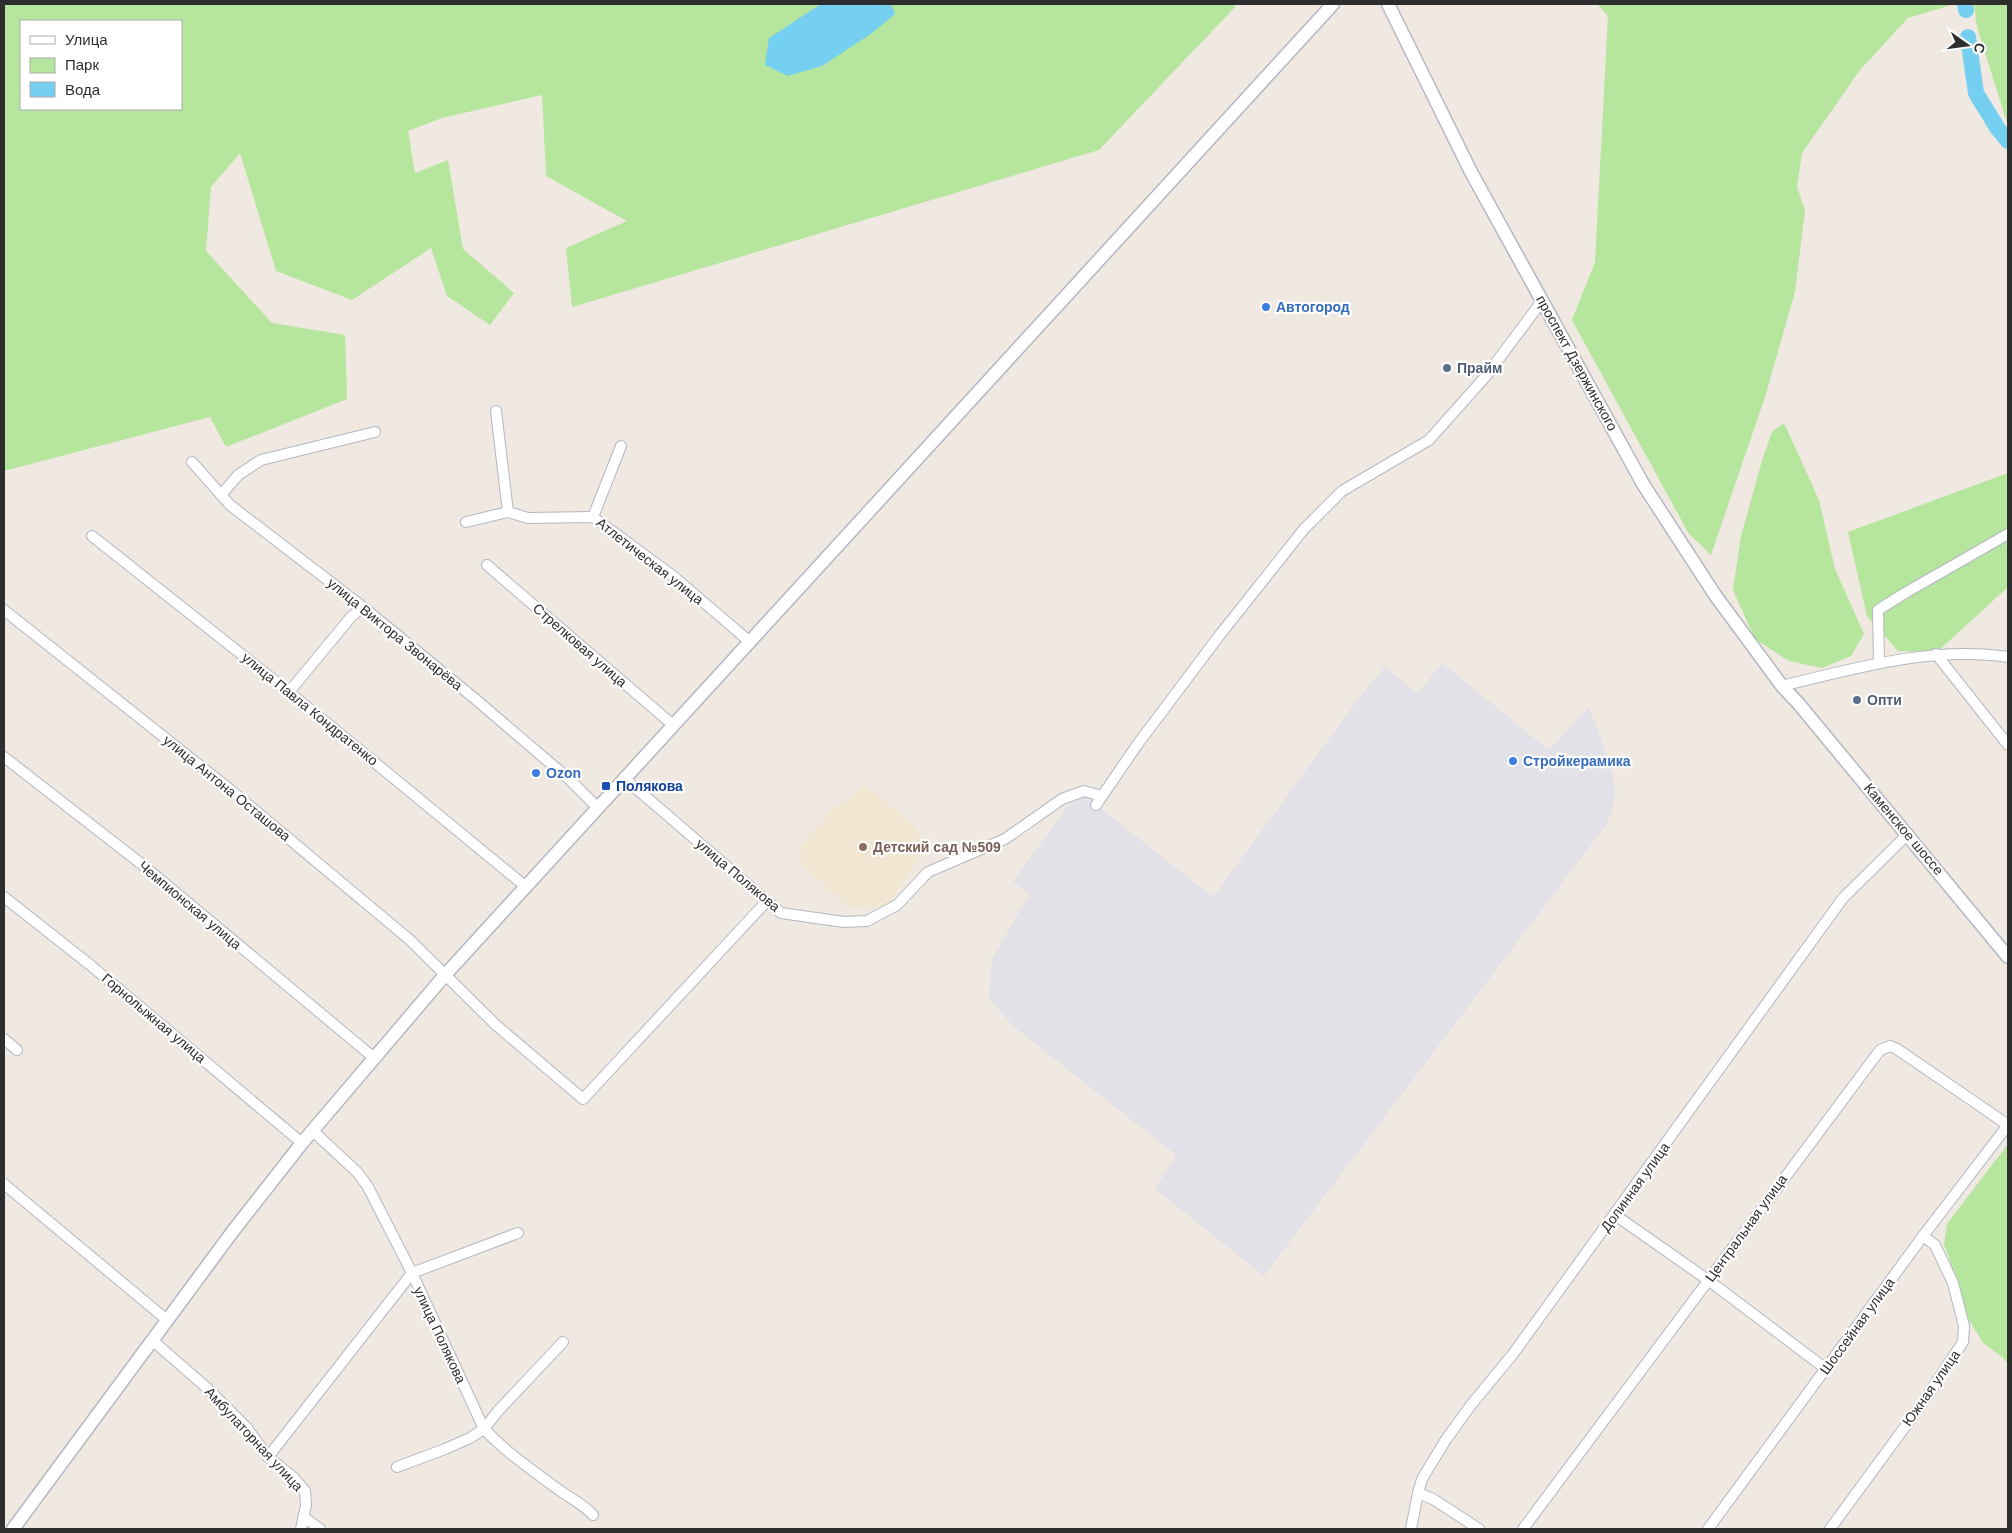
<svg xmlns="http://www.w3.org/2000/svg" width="2012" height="1533" font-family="Helvetica,sans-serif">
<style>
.industrial{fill:#e3e1e8}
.education{fill:#f0e6d1}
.green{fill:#b6e59e;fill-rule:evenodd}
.water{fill:#75cff0}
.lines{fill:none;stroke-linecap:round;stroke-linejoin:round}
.river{stroke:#75cff0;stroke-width:16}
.minor-casing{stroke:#b4b7c1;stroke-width:12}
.tertiary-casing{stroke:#b4b7c1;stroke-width:15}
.minor{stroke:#fff;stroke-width:10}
.tertiary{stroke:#fff;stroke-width:12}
.shop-dot{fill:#3f7fe0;stroke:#fff;stroke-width:2}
.service-dot{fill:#5c6f8a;stroke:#fff;stroke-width:2}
.transit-dot{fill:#1a4fb4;stroke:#fff;stroke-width:2}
.education-dot{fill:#8d6e63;stroke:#fff;stroke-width:2}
.labels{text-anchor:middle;stroke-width:4.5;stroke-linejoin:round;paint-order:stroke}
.shop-label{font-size:14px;font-weight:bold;fill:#366cbe;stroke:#fff;text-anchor:start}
.street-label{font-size:14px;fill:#2e2e2e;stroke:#fff}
.service-label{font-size:14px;font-weight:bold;fill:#4e5e75;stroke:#fff;text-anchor:start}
.transit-label{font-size:14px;font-weight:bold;fill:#164399;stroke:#fff;text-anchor:start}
.education-label{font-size:14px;font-weight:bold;fill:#785e54;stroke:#fff;text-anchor:start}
</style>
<rect width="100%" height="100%" fill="#efe9e1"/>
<!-- industrial -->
<path class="industrial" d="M1442,663L1549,750L1589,707L1611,765L1615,788L1613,807L1606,825L1264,1276L1155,1189L1176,1155L1015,1028L989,999L992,958L1030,894L1013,882L1068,805L1085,796L1213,897L1364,691L1385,667L1418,693Z"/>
<!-- education -->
<path class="education" d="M864,784L911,822L927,846L888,905L852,909L799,864V848L834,808L847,800Z"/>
<!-- green -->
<g class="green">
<path d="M4,4H1235V7L1099,150L572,307L566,248L627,221L546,176L542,95L442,118L408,131L415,173L448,160L463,249L514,293L490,325L447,296L431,248L352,300L276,271L240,153L211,187L206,251L272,323L345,335L347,399L226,447L210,417L4,471ZM21,21H181V109H21Z"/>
<path d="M1597,4H1955L1908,18L1860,70L1802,153L1797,187L1805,210L1795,292L1765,397L1711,555L1689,534L1572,320L1595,262L1608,16Z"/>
<path d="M1974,4H2008V126L1977,27Z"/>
<path d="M1784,423L1819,500L1835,569L1864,634L1851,656L1822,668L1789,661L1755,639L1733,590L1741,536L1763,457L1772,432Z"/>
<path d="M2008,473V587L1937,652L1898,651L1867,616L1848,532Z"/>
<path d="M2008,1144V1364L2002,1357L1983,1343L1965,1313L1960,1290L1944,1244L1947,1224Z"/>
</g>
<!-- water -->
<path class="water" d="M821,4H891L895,14L872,33L822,66L788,76L765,65L769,38Z"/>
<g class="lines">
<!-- river -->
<g class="river">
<path d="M1965,4L1966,10"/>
<path d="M1968,37L1976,93L1998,129L2008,141"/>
</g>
<defs>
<g id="minor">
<path d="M496,411L508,512"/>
<path d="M192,462L230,505L363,607L474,698L570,780L597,807"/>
<path d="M221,495L238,475L261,460L375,432"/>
<path d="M508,512L528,518L593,517L673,576L750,642"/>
<path d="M593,517L621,446"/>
<path d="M466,522L508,512"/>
<path d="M92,536L289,692L525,886"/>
<path d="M487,565L673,725"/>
<path d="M4,610L233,792L410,940L496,1025L583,1099L767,901"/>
<path d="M1936,654L2008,745"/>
<path d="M1879,663L1878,610L1905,593L2008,534"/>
<path d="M1782,686C1856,668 1931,646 2008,657"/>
<path d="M289,692L351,617L363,607"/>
<path d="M4,757L144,866L373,1057"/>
<path d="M624,778L781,913L844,922L867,921L897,905L928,872L1005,839L1062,799L1084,791L1102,796"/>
<path d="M1096,805L1137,745L1219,636L1304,529L1342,491L1429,440L1486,376L1542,301"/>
<path d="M4,897L89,964L302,1143"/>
<path d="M4,1039L17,1050"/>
<path d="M313,1131L358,1173L368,1187L412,1273L484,1429C506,1452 533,1471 559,1490C570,1498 583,1504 593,1515"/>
<path d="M4,1184L167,1320"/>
<path d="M1615,1215L1708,1280L1826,1369"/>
<path d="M152,1340L207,1388L247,1428L268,1457L294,1478L305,1491L306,1505L301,1529"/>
<path d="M268,1457L412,1273L518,1233"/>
<path d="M397,1467L445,1449L470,1438L484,1429L498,1411L563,1342"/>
<path d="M305,1518L320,1529"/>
<path d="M1411,1529L1418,1493"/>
<path d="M1479,1529L1433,1499L1418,1493L1422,1479L1445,1441L1471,1405L1513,1354L1843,898L1908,834"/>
<path d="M1523,1529L1880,1050L1890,1046L1897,1049L2008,1125"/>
<path d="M1708,1529L1923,1236L2008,1125"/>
<path d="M1830,1529L1921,1405L1963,1342L1964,1326L1953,1283L1935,1245L1923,1236"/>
</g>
<g id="tertiary">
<path d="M1388,4L1471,172L1643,484L1715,595L1782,686L1798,703L2008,957"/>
<path d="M13,1529L233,1231L302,1143L445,975L1333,4"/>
</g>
</defs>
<!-- minor casing -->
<use href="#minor" class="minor-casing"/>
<!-- tertiary casing -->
<use href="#tertiary" class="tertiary-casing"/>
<!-- minor -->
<use href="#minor" class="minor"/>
<!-- tertiary -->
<use href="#tertiary" class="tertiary"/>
</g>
<!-- markers -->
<g class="shop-dot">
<circle cx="1266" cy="307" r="5"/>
<circle cx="1513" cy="761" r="5"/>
<circle cx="536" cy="773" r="5"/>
</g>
<g class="service-dot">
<circle cx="1447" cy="368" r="5"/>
<circle cx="1857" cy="700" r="5"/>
</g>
<rect class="transit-dot" x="601" y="781" width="10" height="10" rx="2.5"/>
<circle class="education-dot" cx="863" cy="847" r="5"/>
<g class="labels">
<!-- shop labels -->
<g class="shop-label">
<text x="1276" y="312">Автогород</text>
<text x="1523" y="766">Стройкерамика</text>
<text x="546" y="778">Ozon</text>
</g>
<!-- street labels -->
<g class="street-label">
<text transform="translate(1577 363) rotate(61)" y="5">проспект Дзержинского</text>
<text transform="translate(650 561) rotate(38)" y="5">Атлетическая улица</text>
<text transform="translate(395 634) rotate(39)" y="5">улица Виктора Звонарёва</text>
<text transform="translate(580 645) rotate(41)" y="5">Стрелковая улица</text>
<text transform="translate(310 709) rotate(39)" y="5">улица Павла Кондратенко</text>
<text transform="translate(227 788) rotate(39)" y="5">улица Антона Осташова</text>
<text transform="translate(1904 829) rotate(50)" y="5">Каменское шоссе</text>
<text transform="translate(738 875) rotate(40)" y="5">улица Полякова</text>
<text transform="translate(190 905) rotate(40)" y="5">Чемпионская улица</text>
<text transform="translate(154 1018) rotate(40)" y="5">Горнолыжная улица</text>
<text transform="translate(1635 1187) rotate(-54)" y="5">Долинная улица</text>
<text transform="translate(1746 1228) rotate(-54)" y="5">Центральная улица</text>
<text transform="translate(1857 1326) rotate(-54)" y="5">Шоссейная улица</text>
<text transform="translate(440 1335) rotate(65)" y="5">улица Полякова</text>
<text transform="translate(1931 1388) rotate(-55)" y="5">Южная улица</text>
<text transform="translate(254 1439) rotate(47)" y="5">Амбулаторная улица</text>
</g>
<!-- service labels -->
<g class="service-label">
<text x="1457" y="373">Прайм</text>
<text x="1867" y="705">Опти</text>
</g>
<!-- transit labels -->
<g class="transit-label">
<text x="616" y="791">Полякова</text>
</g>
<!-- education labels -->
<g class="education-label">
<text x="873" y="852">Детский сад №509</text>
</g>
</g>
<!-- border -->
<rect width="2012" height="1533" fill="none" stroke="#2e2e2e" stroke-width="10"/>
<!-- legend -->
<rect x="20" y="20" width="162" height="90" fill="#ffffff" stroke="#ababab"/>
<rect x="30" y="36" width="25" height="8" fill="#ffffff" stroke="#ababab"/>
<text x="65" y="45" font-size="15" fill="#2e2e2e">Улица</text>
<rect x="30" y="58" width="25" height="15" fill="#b6e59e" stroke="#ababab"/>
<text x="65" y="70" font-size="15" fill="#2e2e2e">Парк</text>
<rect x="30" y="82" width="25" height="15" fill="#75cff0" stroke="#ababab"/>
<text x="65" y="95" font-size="15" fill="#2e2e2e">Вода</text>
<!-- north arrow -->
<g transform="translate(1967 45) rotate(104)" stroke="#ffffff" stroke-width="4" paint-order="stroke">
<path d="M0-4L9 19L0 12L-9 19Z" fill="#2e2e2e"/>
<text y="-8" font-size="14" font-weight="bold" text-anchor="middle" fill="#2e2e2e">С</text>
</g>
</svg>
